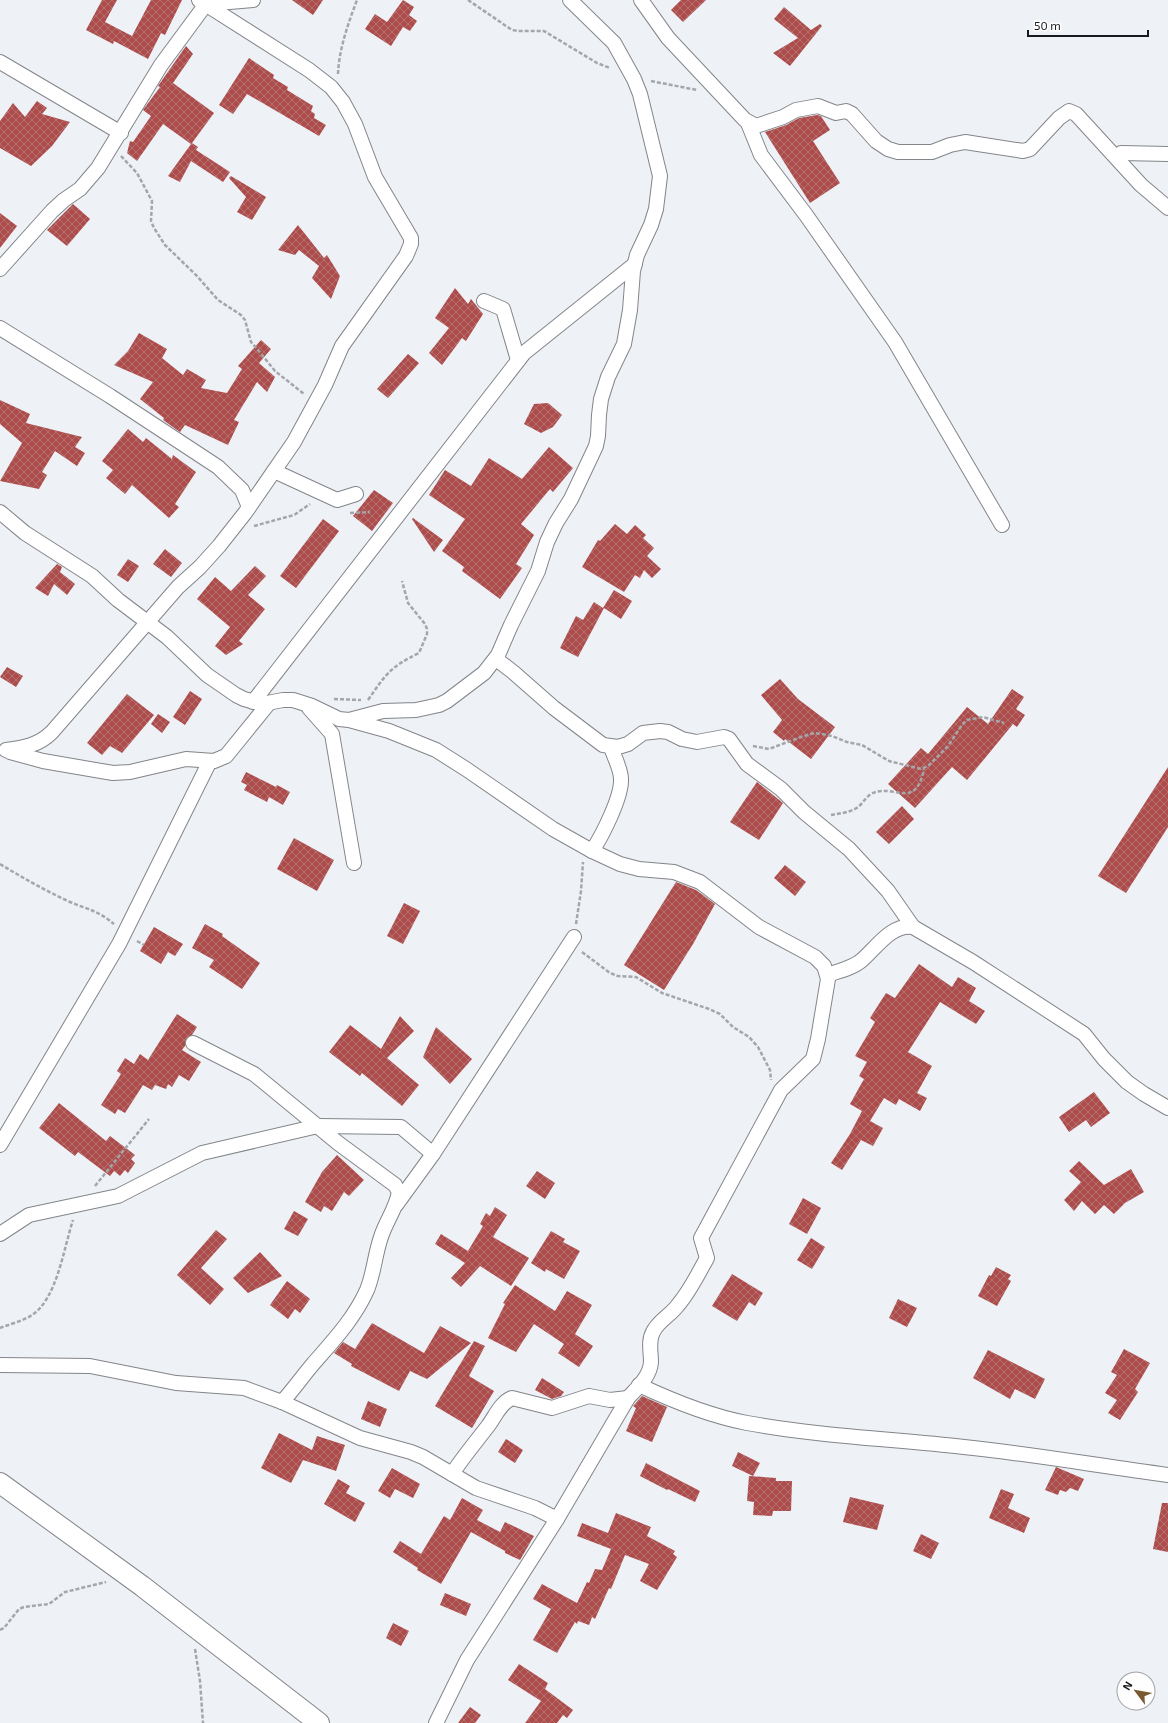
<svg xmlns="http://www.w3.org/2000/svg" width="1168" height="1723" font-family="'Exo 2',sans-serif">
<style>
.building{fill:url(#building-cross-hatch)}
.lines{fill:none;stroke-linecap:round;stroke-linejoin:round}
.street-casing{stroke:#83858a;stroke-width:16}
.secondary-casing{stroke:#83858a;stroke-width:22}
.path{stroke:#a4a6aa;stroke-width:2.5;stroke-dasharray:4 2;stroke-linecap:butt}
.street{stroke:#fff;stroke-width:14}
.secondary{stroke:#fff;stroke-width:20}
</style>
<defs>
<pattern id="building-cross-hatch" width="8" height="8" patternUnits="userSpaceOnUse"><rect width="8" height="8" fill="#ad4c4b"/><path d="M0 0l8 8M0 8l8-8" fill="none" stroke="#b27272"/></pattern>
</defs>
<rect width="100%" height="100%" fill="#eef1f6"/>
<!-- building -->
<g class="building">
<path d="M102,0H117L105,22L132,36L151,0H182L165,35L161,33L148,59L114,41L113,44L86,30Z"/>
<path d="M292,0H323L313,15Z"/>
<path d="M403,0L414,7L409,15L417,21L410,31L403,27L391,46L365,29L375,14L387,22Z"/>
<path d="M681,0H706L683,22L671,10Z"/>
<path d="M784,7L811,30L820,24L822,26L790,66L773,53L798,38L774,19Z"/>
<path d="M186,46L193,54L173,83L214,113L192,143L198,147L196,150L230,172L223,182L191,161L180,182L168,176L191,144L163,124L137,161L127,153L130,141L133,142L151,116L143,110L160,87L158,86Z"/>
<path d="M249,58L274,75L273,78L288,87L287,90L313,106L311,111L315,114L314,118L326,125L319,136L247,94L233,114L219,105Z"/>
<path d="M37,101L47,108L42,114L70,122L52,146L31,166L0,148V121L13,103L25,117Z"/>
<path d="M817,115L821,116L830,130L813,141L840,183L810,203L765,132L786,125L799,118Z"/>
<path d="M231,176L266,197L252,220L237,212L246,197L229,178Z"/>
<path d="M73,204L90,219L67,246L47,230Z"/>
<path d="M0,213L17,226L0,248Z"/>
<path d="M298,225L324,258L327,255L340,276L331,299L312,278L319,266L299,250L295,255L278,250Z"/>
<path d="M455,288L468,304L471,299L483,314L466,341L462,338L442,365L429,353L449,328L435,318Z"/>
<path d="M139,333L167,349L162,358L183,375L187,369L206,380L201,388L227,393L242,369L238,366L261,340L271,349L259,363L275,377L267,392L257,382L234,420L239,422L228,445L185,425L180,432L163,420L164,418L140,399L153,382L114,365L128,351Z"/>
<path d="M408,354L419,363L388,398L377,389Z"/>
<path d="M0,400L30,414L26,423L82,437L75,447L85,453L77,466L55,451L42,472L47,475L39,489L0,481L22,443L0,424Z"/>
<path d="M548,403L562,415L553,427L541,433L524,424L534,404Z"/>
<path d="M128,429L143,442L146,438L172,459L173,455L196,472L175,504L179,507L169,518L132,485L125,494L106,478L113,470L102,461Z"/>
<path d="M549,447L573,468L553,492L550,489L521,524L534,535L516,564L522,568L500,599L462,571L464,567L442,551L465,519L429,495L445,470L471,486L489,458L522,479Z"/>
<path d="M374,490L393,503L372,531L353,516Z"/>
<path d="M413,518L443,540L434,552L412,519Z"/>
<path d="M323,519L339,531L296,588L280,576Z"/>
<path d="M615,524L627,534L635,525L646,535L643,538L654,548L647,556L661,569L652,578L644,570L640,578L635,575L624,592L582,567L598,540L600,541Z"/>
<path d="M165,549L182,563L171,577L153,564Z"/>
<path d="M128,559L139,566L128,582L117,575Z"/>
<path d="M57,564L62,567L60,572L75,584L67,595L54,584L48,596L35,588Z"/>
<path d="M255,566L266,576L248,595L265,609L239,641L243,644L226,655L215,646L230,627L197,599L215,577L231,591Z"/>
<path d="M614,590L632,601L621,619L604,608L578,657L560,648L576,616L583,620L594,602L603,608Z"/>
<path d="M7,667L23,676L16,687L0,677Z"/>
<path d="M780,679L798,699L835,727L811,759L785,739L784,741L773,732L782,720L761,695Z"/>
<path d="M1012,689L1024,697L1016,709L1025,715L1017,727L1013,724L967,780L952,767L915,808L888,784L921,748L928,754L967,707L988,724Z"/>
<path d="M190,691L202,699L185,725L173,717Z"/>
<path d="M127,694L154,715L122,753L110,746L102,755L87,743Z"/>
<path d="M158,714L170,722L162,733L151,724Z"/>
<path d="M1168,767V827L1126,893L1098,876Z"/>
<path d="M246,772L276,787L277,785L290,792L283,805L269,797L267,802L244,790L247,785L241,782Z"/>
<path d="M757,782L783,803L759,840L730,822Z"/>
<path d="M902,806L914,819L889,844L876,832Z"/>
<path d="M294,838L334,860L317,891L277,869Z"/>
<path d="M785,865L806,882L795,896L774,878Z"/>
<path d="M676,882L696,890L715,904L693,944L664,990L624,965Z"/>
<path d="M404,903L420,911L403,944L387,936Z"/>
<path d="M205,924L223,934L222,936L260,963L242,989L209,967L214,960L192,948Z"/>
<path d="M154,927L183,944L175,956L168,952L161,964L140,951Z"/>
<path d="M919,964L952,987L958,977L976,988L969,1001L985,1011L976,1024L940,1002L908,1052L932,1066L917,1093L927,1098L920,1111L899,1099L896,1105L884,1098L870,1121L883,1128L873,1146L861,1140L842,1170L831,1163L850,1134L862,1111L850,1104L864,1079L859,1076L867,1062L855,1056L875,1022L870,1018L886,993L895,998Z"/>
<path d="M177,1014L197,1027L192,1035L186,1039L185,1046L182,1050L201,1062L189,1081L179,1075L172,1087L168,1084L166,1089L155,1085L152,1090L143,1085L125,1113L118,1109L115,1114L101,1105L121,1074L117,1071L125,1058L134,1064L140,1054L148,1060Z"/>
<path d="M400,1016L414,1031L387,1058L419,1085L402,1106L362,1073L360,1076L329,1052L350,1025L381,1049Z"/>
<path d="M436,1027L472,1059L450,1084L423,1057Z"/>
<path d="M1094,1092L1110,1113L1091,1127L1086,1120L1069,1132L1059,1117Z"/>
<path d="M59,1103L106,1141L110,1136L135,1155L131,1159L135,1163L128,1173L125,1170L120,1176L114,1171L110,1176L78,1152L75,1156L39,1128Z"/>
<path d="M337,1155L364,1180L349,1196L344,1192L332,1211L324,1206L321,1212L305,1202L322,1172Z"/>
<path d="M1079,1161L1104,1185L1131,1169L1144,1192L1125,1203L1114,1214L1104,1205L1095,1214L1082,1201L1074,1211L1064,1200L1081,1182L1069,1171Z"/>
<path d="M537,1171L555,1183L545,1199L526,1186Z"/>
<path d="M803,1198L821,1208L807,1234L789,1224Z"/>
<path d="M495,1207L507,1215L493,1237L529,1258L511,1286L480,1266L461,1287L451,1278L465,1263L435,1244L441,1234L468,1251L483,1226L480,1224L486,1213L490,1216Z"/>
<path d="M294,1211L308,1219L298,1236L284,1229Z"/>
<path d="M216,1230L227,1239L201,1268L224,1289L210,1305L177,1275Z"/>
<path d="M551,1231L565,1239L563,1242L580,1251L564,1279L546,1269L545,1272L531,1263Z"/>
<path d="M811,1238L825,1247L812,1269L797,1260Z"/>
<path d="M260,1252L282,1276L248,1293L233,1278Z"/>
<path d="M996,1267L1011,1275L1008,1279L1011,1281L997,1306L978,1296L989,1275L991,1276Z"/>
<path d="M732,1274L763,1293L755,1306L749,1302L737,1321L712,1306Z"/>
<path d="M287,1281L310,1299L300,1313L295,1309L288,1319L270,1305Z"/>
<path d="M515,1285L555,1311L567,1291L592,1305L575,1334L593,1346L579,1367L558,1353L564,1344L534,1324L516,1352L488,1338L505,1304L503,1303Z"/>
<path d="M898,1299L917,1308L907,1327L889,1318Z"/>
<path d="M372,1323L424,1353L440,1326L471,1343L427,1379L410,1371L399,1391L351,1366L352,1364L334,1353L343,1342L355,1349Z"/>
<path d="M474,1341L485,1346L469,1376L494,1391L472,1428L435,1406Z"/>
<path d="M1124,1349L1150,1363L1135,1389L1138,1392L1120,1420L1108,1413L1117,1400L1105,1393L1117,1375L1111,1372Z"/>
<path d="M988,1350L1045,1379L1035,1399L1015,1389L1010,1399L973,1378Z"/>
<path d="M542,1378L564,1392L561,1396L552,1399L535,1390Z"/>
<path d="M642,1396L667,1407L652,1442L626,1431L636,1408L633,1406L634,1405Z"/>
<path d="M368,1401L387,1409L380,1427L361,1419Z"/>
<path d="M279,1433L312,1450L317,1436L345,1445L336,1471L303,1460L291,1483L261,1468Z"/>
<path d="M506,1439L523,1450L515,1463L498,1452Z"/>
<path d="M738,1452L760,1463L753,1476L732,1466Z"/>
<path d="M646,1463L700,1491L695,1502L668,1489L667,1490L640,1476Z"/>
<path d="M1056,1467L1084,1479L1078,1491L1070,1488L1066,1492L1060,1490L1058,1495L1045,1490Z"/>
<path d="M392,1468L420,1484L413,1498L395,1489L390,1498L378,1491Z"/>
<path d="M749,1476L776,1478V1481H792L791,1511H773L772,1516L753,1515L754,1502L747,1501Z"/>
<path d="M338,1479L350,1486L346,1493L365,1503L355,1522L324,1504Z"/>
<path d="M1001,1489L1014,1494L1008,1508L1030,1518L1024,1533L989,1518Z"/>
<path d="M850,1497L884,1505L877,1530L843,1522Z"/>
<path d="M462,1498L483,1510L477,1520L500,1532L505,1522L534,1536L520,1560L505,1553V1551L471,1532L441,1584L417,1570L418,1568L393,1552L400,1541L421,1554L444,1516L450,1520Z"/>
<path d="M1162,1503H1168V1552L1153,1549Z"/>
<path d="M616,1513L651,1527L647,1536L675,1551L673,1554L677,1557L657,1590L640,1581L649,1564L625,1555L611,1589L609,1588L595,1619L592,1617L589,1625L578,1621L577,1624L575,1622L557,1653L533,1640L551,1609L533,1599L542,1584L577,1603L587,1582L589,1583L595,1569L602,1570L611,1549L577,1536L582,1523L608,1533Z"/>
<path d="M921,1534L939,1543L931,1559L913,1551Z"/>
<path d="M445,1593L471,1604L466,1616L440,1605Z"/>
<path d="M393,1623L409,1631L401,1646L386,1638Z"/>
<path d="M519,1664L548,1683L545,1689L573,1710L567,1718L563,1715L557,1723H525L541,1701L508,1680Z"/>
<path d="M470,1707L481,1715L475,1723H458Z"/>
</g>
<g class="lines">
<defs>
<g id="street">
<path d="M641,0L668,38L745,120L756,126L783,117L796,110L818,106L836,113L846,111L852,114L876,141L888,149L898,152H932L950,145L965,142L1023,151L1030,149L1059,118L1069,111L1076,114L1141,185L1168,208"/>
<path d="M0,62L121,133"/>
<path d="M748,123L761,155L806,215L895,342L1002,525"/>
<path d="M1121,153L1168,154"/>
<path d="M0,269L52,211L64,200L80,189L98,168L161,65L206,4L253,0"/>
<path d="M484,301L503,309L518,360"/>
<path d="M0,328L110,396L218,467L242,490L249,507"/>
<path d="M274,471L337,500L356,494"/>
<path d="M0,512L25,533L92,576L118,600L167,637L207,675L236,695L244,699L262,704L283,700H293L312,706L339,719L349,720L389,731L436,750L466,769L553,829L592,851L620,864L639,869L674,872L700,882L759,927L815,957L824,966L828,979L818,1039L813,1059L781,1090L701,1238L707,1258C698,1274 690,1291 678,1305C671,1315 658,1321 653,1332C648,1341 651,1352 651,1362C650,1377 637,1388 628,1398L557,1519L467,1660L436,1723"/>
<path d="M496,659L513,672L554,708L603,745L618,747L628,744L643,733L660,731L668,732L682,739L697,742L724,737L729,739L747,764L781,789L804,812L849,849L888,891L913,927"/>
<path d="M253,702L524,353L635,264"/>
<path d="M309,708L332,734L354,863"/>
<path d="M349,720L383,711L416,710L439,705L447,701L484,673L498,655L511,625L538,571L547,542L556,523L571,499L596,446L598,436L599,415L601,399L608,377L624,344L630,310L633,271L637,255L651,225L656,209L660,176L640,94L634,79L614,43L570,0"/>
<path d="M6,750C24,748 39,745 52,732L178,587L200,567L219,546L245,513L294,442L325,385L342,346L406,256L411,244V238L375,177L355,124L343,102L331,87L309,70L199,0"/>
<path d="M10,752L43,761L113,773L130,772L186,759L214,761L226,756L269,703"/>
<path d="M592,851C602,836 622,797 621,779C621,769 614,757 611,747"/>
<path d="M827,975C839,971 853,968 862,960C877,947 891,924 913,927L973,962L1084,1034L1104,1059L1127,1082L1144,1094L1168,1108"/>
<path d="M193,1043L254,1074L338,1143L395,1185L399,1192C396,1209 386,1221 381,1237C375,1254 374,1273 367,1290C354,1319 333,1341 313,1364C302,1377 293,1390 282,1402"/>
<path d="M0,1145L119,944L210,761"/>
<path d="M433,1154L574,937"/>
<path d="M0,1234L29,1215L118,1196L202,1153L318,1126L401,1127L433,1154L396,1205"/>
<path d="M0,1365L90,1366L176,1383L244,1388L282,1402L360,1438L411,1452L423,1457L476,1488L535,1508L557,1519"/>
<path d="M639,1385C673,1401 710,1416 747,1423C819,1436 892,1439 964,1447C1032,1454 1100,1466 1168,1475"/>
<path d="M452,1474C463,1457 475,1443 488,1426C495,1417 500,1403 512,1398L552,1408L589,1396L610,1400L628,1398"/>
</g>
<path id="secondary" d="M0,1483L142,1586L319,1723"/>
</defs>
<!-- street casing -->
<use href="#street" class="street-casing"/>
<!-- secondary casing -->
<use href="#secondary" class="secondary-casing"/>
<!-- path -->
<g class="path">
<path d="M468,0L512,30L518,31H544L597,63L610,68"/>
<path d="M338,74C339,49 348,24 357,0"/>
<path d="M651,81L697,90"/>
<path d="M121,156L137,173L152,201L151,221L154,228L165,245L197,276L218,300L241,315L245,320L251,342L258,350L275,371L304,394"/>
<path d="M350,513L370,512"/>
<path d="M254,526L294,515L310,504"/>
<path d="M334,699L361,700"/>
<path d="M368,700C386,674 390,667 419,653L427,634V629L425,624L408,603L402,581"/>
<path d="M753,746L769,749L801,737L814,733L822,734L832,736L847,742L862,745L889,761L921,769L928,766L948,746L962,725L967,720L983,717L1004,723"/>
<path d="M831,815C840,813 850,813 858,807C863,803 866,797 871,794C894,782 915,812 924,769"/>
<path d="M0,864C23,878 46,891 70,902C89,910 97,910 114,924"/>
<path d="M576,924L581,891L583,862"/>
<path d="M137,941L144,945"/>
<path d="M582,952L610,973L618,976L636,977L662,993L709,1009L720,1014L733,1027L749,1037L758,1047L770,1070L771,1080"/>
<path d="M95,1186L149,1119"/>
<path d="M0,1328C10,1324 23,1321 32,1315C57,1299 64,1247 73,1220"/>
<path d="M0,1630L4,1628L19,1609L24,1607L49,1604L65,1592L106,1582"/>
<path d="M195,1649L200,1681L203,1723"/>
</g>
<!-- street -->
<use href="#street" class="street"/>
<!-- secondary -->
<use href="#secondary" class="secondary"/>
</g>
<!-- north arrow -->
<g transform="translate(1136 1691) rotate(302)"><circle r="19" fill="#fefefe" stroke="#a2a3a4"/>
<path d="M0-3L7 15L0 10L-7 15Z" fill="#79592f"/>
<text y="-6" font-size="11" font-weight="bold" text-anchor="middle" fill="#191a1c">N</text>
</g>
<!-- scale -->
<path d="M1028 30v6h120v-6" fill="none" stroke="#191a1c" stroke-width="2"/>
<text x="1034" y="30" font-size="12" fill="#191a1c" stroke="#fefefe" stroke-width="3" paint-order="stroke">50 m</text>
</svg>
